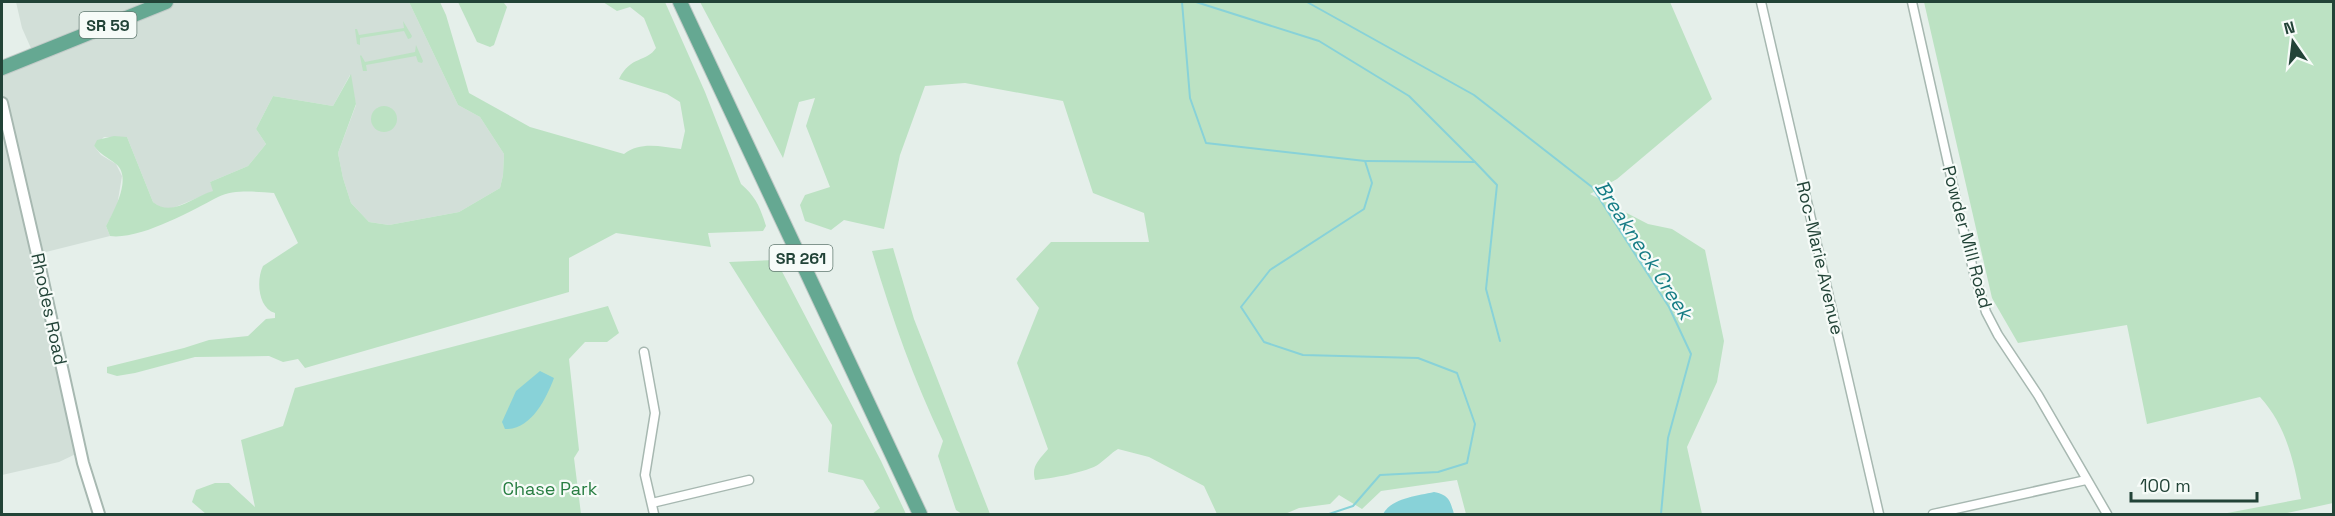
<svg xmlns="http://www.w3.org/2000/svg" width="2335" height="516" font-family="'Space Grotesk',sans-serif">
<style>
.built{fill:#d2dfd8}
.green{fill:#bce2c3}
.water{fill:#88d2d8}
.lines{fill:none;stroke-linecap:round;stroke-linejoin:round}
.stream{stroke:#88d2d8;stroke-width:2}
.minor-casing{stroke:#a7b8b1;stroke-width:11}
.tertiary-casing{stroke:#a7b8b1;stroke-width:14}
.primary-casing{stroke:#c1cac7;stroke-width:16}
.minor{stroke:#fff;stroke-width:8}
.tertiary{stroke:#fff;stroke-width:10}
.primary{stroke:#65a892;stroke-width:14}
.labels{text-anchor:middle;stroke-width:4.5;stroke-linejoin:round;paint-order:stroke}
.shield{fill:#f6fbf8;stroke:#627a71;stroke-width:1.5}
.shield-label{font-size:16px;font-weight:bold;fill:#224337}
.street-label{font-size:18px;fill:#224337;stroke:#f6fbf8}
.park-label{font-size:18px;fill:#287e42;stroke:#f6fbf8}
.water-label{font-size:20px;font-style:italic;fill:#157c85;stroke:#f6fbf8}
</style>
<rect width="100%" height="100%" fill="#e5efea"/>
<!-- built -->
<path class="built" d="M16,2H409L458,105L480,117L504,154L503,175L500,188L459,212L389,225L369,222L351,203L343,178L338,153L356,105L350,75L333,106L273,96L256,129L266,144L248,166L210,182L214,191L173,208H160L153,202L127,137H104L94,146L101,155L116,164L122,176L117,206L106,226L110,236L38,254L80,452L59,462L2,475V68L34,55L22,28Z"/>
<!-- green -->
<g class="green">
<path d="M409,2H440L446,15L469,93L530,127L624,154C641,141 661,147 681,149L685,131L680,102L667,94L619,79C631,55 646,63 656,48L644,18L630,7L617,11L603,2H665L705,92L741,184C756,197 760,207 766,226L763,231L708,233L711,247L616,233L569,258V292L305,368L298,359L283,362L269,356L195,357L135,373L117,376L107,373V367L184,348L209,340L248,336L266,319L275,318V313C258,308 256,280 263,266L298,243L274,193C256,192 235,189 218,197C191,211 140,240 110,236L106,226C113,212 133,178 116,164C107,157 101,155 94,146L97,140L114,136L127,137L153,202C172,218 194,196 213,191L210,182L248,166L266,144L256,129L273,96L333,106L351,74L356,104L338,153L343,178L351,203L369,222L389,225L459,212L500,188L503,175L504,154L480,117L458,105Z"/>
<path d="M458,2L504,3L507,7L494,45L490,47L477,42Z"/>
<path d="M700,2H1670L1712,99L1617,179L1590,194L1648,224L1672,229L1705,250L1724,341L1717,382L1687,447L1702,514H1466L1457,480L1381,491L1362,509L1339,495L1330,504L1299,508L1285,514H1217L1204,486L1149,457L1118,449C1111,453 1106,459 1099,464C1089,472 1048,479 1035,480C1031,466 1039,460 1048,449L1017,363L1039,308L1016,279L1051,242H1149L1144,213L1093,193L1063,101L965,83L925,86L900,155L884,229L844,220L831,230L805,221L800,205L805,195L830,187L806,126L815,98L799,102L783,158Z"/>
<path d="M1924,2H2333V503L2283,514H2222L2301,499C2294,462 2286,425 2260,397L2147,424L2127,325L2018,343L1992,298Z"/>
<path d="M403,21L412,36L411,38L408,39L404,31L360,38V45L357,44L355,29H357L359,35L365,34L404,28Z"/>
<path d="M416,45L423,61L422,63L418,62L416,56L366,65L367,71H363L360,56L361,55L365,62L415,52Z"/>
<circle cx="384" cy="119" r="13"/>
<path d="M893,248L914,319L990,514H962L956,510L938,456L943,441C913,378 892,318 872,251Z"/>
<path d="M776,260L881,461L906,514H872L880,508L863,480L828,472L832,425L729,262Z"/>
<path d="M608,306L619,333L607,342H585L569,359L579,450L574,458L581,514H206L192,502L196,490L215,483H229L255,507L241,440L283,426L295,388Z"/>
</g>
<!-- water -->
<g class="water">
<path d="M540,371L554,378C546,399 531,430 505,429L502,422L516,391Z"/>
<path d="M1434,492C1449,495 1450,500 1454,514H1383C1392,498 1417,496 1434,492Z"/>
</g>
<g class="lines">
<!-- stream -->
<g class="stream">
<path d="M1182,2L1190,98L1206,143L1365,161L1372,183L1364,209L1270,270L1241,307L1264,342L1303,355L1418,358L1457,373L1475,424L1467,463L1438,472L1380,475L1353,506L1329,514"/>
<path d="M1196,2L1319,41L1409,96L1475,162"/>
<path d="M1307,2L1474,95L1592,187L1669,307L1691,354L1668,438L1661,514"/>
<path d="M1366,161L1475,162L1497,185L1486,289L1500,341"/>
</g>
<defs>
<g id="minor">
<path d="M1761,2L1879,514"/>
<path d="M1912,2L1958,208L1974,273L1986,312L1998,335L2038,395L2107,514"/>
<path d="M644,352L655,413L645,475L654,514"/>
<path d="M652,503L749,480"/>
<path d="M1933,514L2086,480"/>
</g>
<path id="tertiary" d="M2,103L37,254L83,463L99,514"/>
<g id="primary">
<path d="M680,2L920,514"/>
<path d="M2,68L166,2"/>
</g>
</defs>
<!-- minor casing -->
<use href="#minor" class="minor-casing"/>
<!-- tertiary casing -->
<use href="#tertiary" class="tertiary-casing"/>
<!-- primary casing -->
<use href="#primary" class="primary-casing"/>
<!-- minor -->
<use href="#minor" class="minor"/>
<!-- tertiary -->
<use href="#tertiary" class="tertiary"/>
<!-- primary -->
<use href="#primary" class="primary"/>
</g>
<g class="labels">
<!-- shield labels -->
<g class="shield">
<rect x="79.5" y="12" width="57" height="26" rx="4.5"/>
<rect x="769.5" y="245" width="63" height="26" rx="4.5"/>
</g>
<g class="shield-label">
<text x="108" y="31">SR 59</text>
<text x="801" y="264">SR 261</text>
</g>
<!-- street labels -->
<g class="street-label">
<text transform="translate(1967 237) rotate(75)" y="6">Powder Mill Road</text>
<text transform="translate(1820 258) rotate(77)" y="6">Roc-Marie Avenue</text>
<text transform="translate(49 309) rotate(78)" y="6">Rhodes Road</text>
</g>
<!-- park labels -->
<g class="park-label">
<text x="550" y="495">Chase Park</text>
</g>
<!-- water labels -->
<g class="water-label">
<text transform="translate(1644 250) rotate(57)" y="7">Breakneck Creek</text>
</g>
</g>
<!-- border -->
<rect width="2335" height="516" fill="none" stroke="#224337" stroke-width="6"/>
<!-- north arrow -->
<g transform="translate(2293 42) rotate(346)" stroke="#f6fbf8" stroke-width="4.5" paint-order="stroke">
<path d="M0-4.5L10 22L0 15L-10 22Z" fill="#224337"/>
<text y="-9" font-size="16" font-weight="bold" text-anchor="middle" fill="#224337">N</text>
</g>
<!-- scale -->
<path d="M2131 492v9h126v-9" fill="none" stroke="#224337" stroke-width="3"/>
<text x="2140" y="492" font-size="18" fill="#224337" stroke="#f6fbf8" stroke-width="4.5" paint-order="stroke">100 m</text>
</svg>
